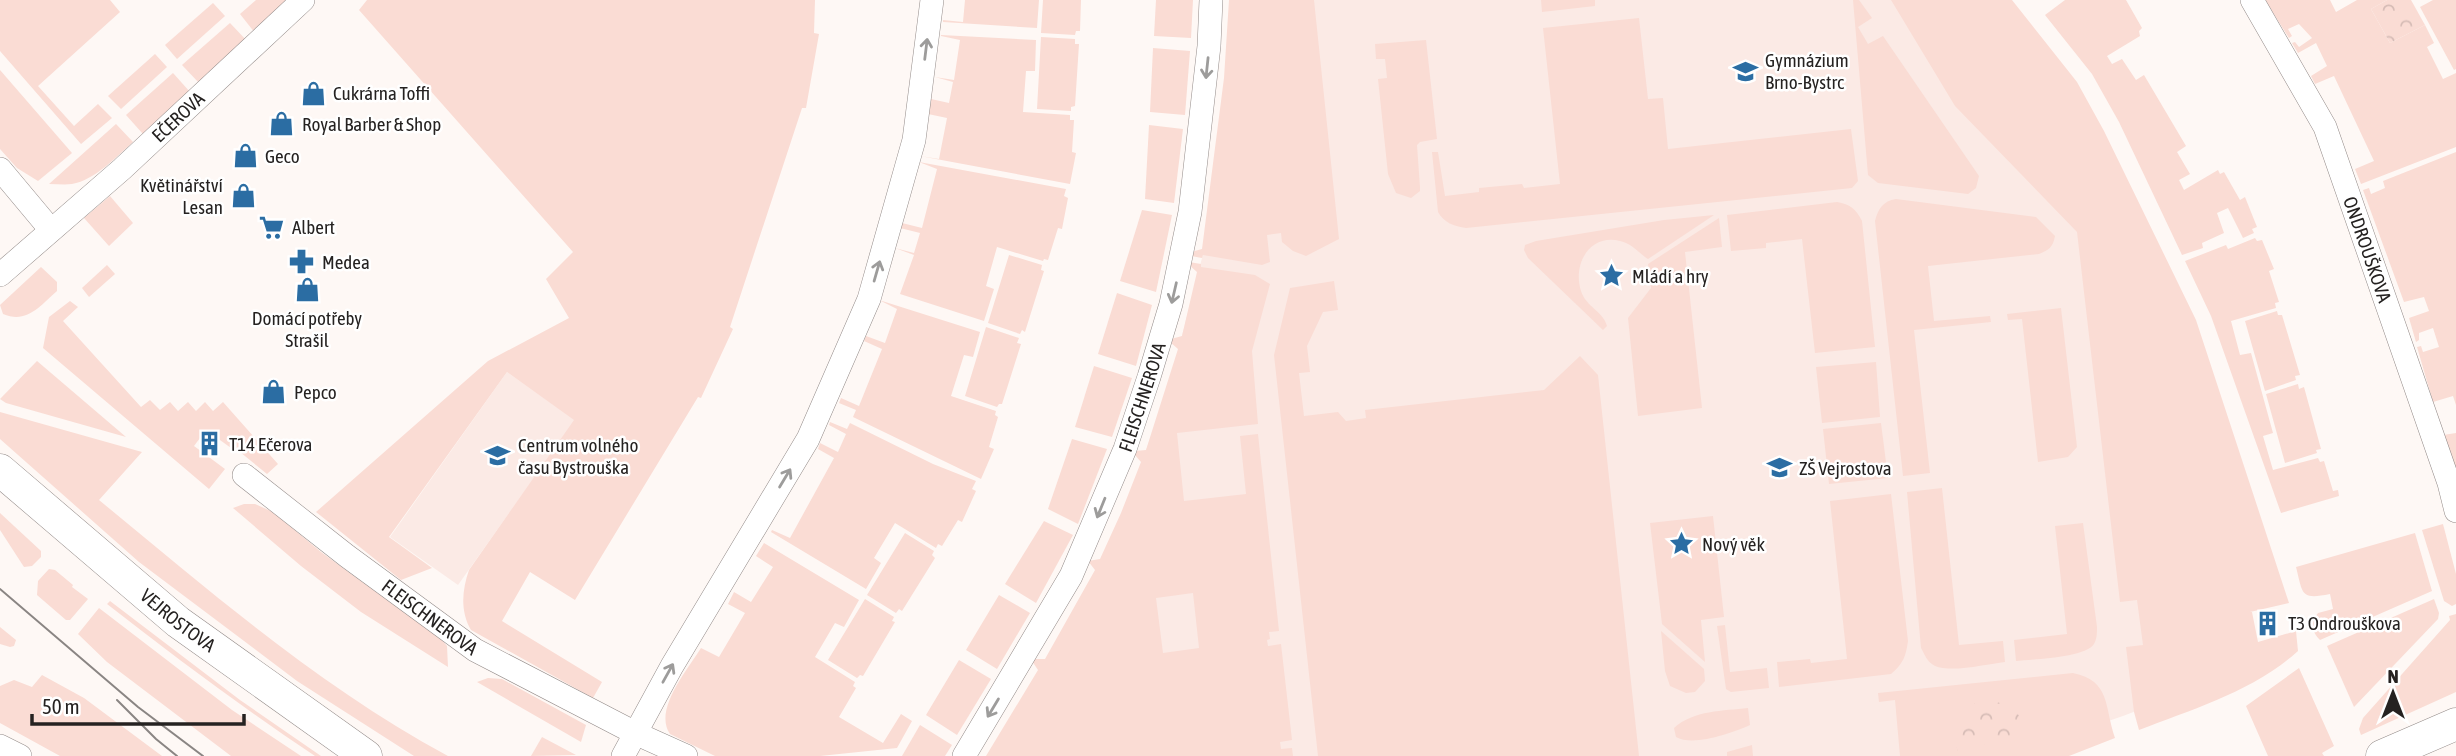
<svg xmlns="http://www.w3.org/2000/svg" width="2456" height="756" font-family="'Asap Condensed',sans-serif">
<style>
.built{fill:#fbeae5}
.grass{fill:#fadcd4;fill-rule:evenodd}
.park{fill:url(#park-crowns)}
.lines{fill:none;stroke-linecap:round;stroke-linejoin:round}
.street-casing{stroke:#938b89;stroke-width:24}
.secondary-casing{stroke:#938b89;stroke-width:33}
.street{stroke:#fff;stroke-width:23}
.secondary{stroke:#fff;stroke-width:32}
.tram{stroke:#8a8583;stroke-width:2}
.oneway{stroke:#9d9c9b}
.labels{text-anchor:middle;stroke-width:5;stroke-linejoin:round;paint-order:stroke}
.poi-label{font-size:19px;fill:#252221;stroke:#fff;text-anchor:start}
.street-label{font-size:19px;fill:#252221;stroke:#fff}
</style>
<defs>
<pattern id="park-crowns" width="20" height="18" patternUnits="userSpaceOnUse" patternTransform="scale(1.75)"><rect width="20" height="18" fill="#fadcd4"/><path d="M2 6a3 3 0 1 1 6 0M12 15a3 3 0 1 1 6 0" fill="none" stroke="#d6bcb6"/></pattern>
</defs>
<rect width="100%" height="100%" fill="#fef8f5"/>
<!-- built -->
<g class="built">
<path d="M1231,0H1955L2088,159L2180,694L2123,716L2006,756H1006L1125,509L1169,386L1202,258L1228,57Z"/>
<path d="M507,372L575,420L458,585L390,537Z"/>
</g>
<!-- grass -->
<g class="grass">
<path d="M0,0H110L120,12L38,86L74,126L98,104L112,118L81,144L0,51Z"/>
<path d="M256,0H289L255,33L240,14Z"/>
<path d="M367,0H815L814,33L819,34L806,108H802L730,327L733,329L701,398L698,397L575,600L530,572L502,621L602,682L593,698L471,630C460,611 462,590 469,570L574,420L507,372L389,537L432,568L401,580L316,512L488,361L569,318L546,279L573,252L359,10Z"/>
<path d="M965,0H1039L1037,28L943,22V20L963,22Z"/>
<path d="M1043,0H1081L1080,31H1076L1075,35L1041,33Z"/>
<path d="M1156,0H1193L1191,38L1154,36Z"/>
<path d="M1229,0H1314L1339,239L1306,256L1293,251L1282,242L1281,233L1267,235L1270,262L1262,265L1203,255L1202,258L1191,256V252L1202,249L1224,78Z"/>
<path d="M1541,0H1595V6L1542,12Z"/>
<path d="M1853,0H1859L1872,18L1858,27L1868,44L1883,36L1979,176L1976,188L1968,194L1878,183L1868,175Z"/>
<path d="M1891,0H2012L2077,82L2104,131L2196,320L2289,603L2250,612H2252L2258,642L2296,631L2298,651C2254,691 2193,709 2139,730L2134,712L2126,647L2143,645L2137,600L2120,602L2077,232L1955,106Z"/>
<path d="M2065,0H2126L2142,28L2139,31L2140,36L2107,56L2112,64L2122,59L2136,80L2144,75L2186,146L2177,152L2190,174L2179,180L2184,190L2218,170L2220,174L2224,172L2240,200L2245,197L2257,227L2252,229L2254,233L2243,238L2228,208L2217,213L2224,233L2202,243L2203,248L2182,255L2119,122L2092,74L2045,15Z"/>
<path d="M2265,0H2330L2336,12L2357,0H2387L2371,9L2390,43L2425,25L2434,43L2427,47L2443,79L2456,73V147L2361,184L2355,169L2374,161L2334,76L2315,84L2311,76L2327,66L2316,43L2298,53L2292,43L2295,42L2299,47L2312,38L2299,24L2288,29L2292,36L2289,38Z"/>
<path d="M2433,0H2456V69L2454,70L2420,7Z"/>
<path d="M213,3L225,16L177,59L165,45Z"/>
<path d="M1639,18L1648,99L1663,98L1668,149L1851,129L1858,181L1852,188L1466,228C1454,226 1444,223 1438,212L1432,152H1438L1445,196L1479,192V188L1522,184L1524,188L1560,184L1543,28Z"/>
<path d="M230,23L247,41L200,84L182,65Z"/>
<path d="M941,35L1036,40L1035,71H1026L1023,112L1070,115V120H1074L1072,152L1076,153L1070,184L920,156L939,159L947,118L928,114L931,99L949,103L953,82L935,77L954,80L960,40L941,36Z"/>
<path d="M1041,37L1075,39V44H1079L1075,106L1071,107V111L1037,109Z"/>
<path d="M1426,40L1437,139L1420,142L1417,145L1420,187V191L1411,198L1396,193L1388,174L1378,79L1387,78L1385,59H1376L1375,44Z"/>
<path d="M1153,48L1190,51L1185,115L1150,112Z"/>
<path d="M155,54L167,67L121,109L108,96Z"/>
<path d="M0,70L72,153L38,181L17,168L0,149Z"/>
<path d="M173,73L190,92L143,134L126,115Z"/>
<path d="M116,124L133,142C116,157 95,180 72,184C65,185 57,184 49,184Z"/>
<path d="M1149,125L1183,129L1174,203L1145,199Z"/>
<path d="M2456,152V405L2453,396L2433,402L2417,347L2421,346L2423,352L2439,347L2433,328L2419,333V340L2416,342L2409,318L2429,311L2424,297L2404,302L2363,190L2369,188L2371,194L2385,188L2383,181Z"/>
<path d="M919,162L1066,189L1064,196L1068,198L1062,229L1058,228L1048,260L1044,259L1043,261L997,247L986,286L994,289L984,321L900,294L914,255L895,248L914,253L920,233L900,228L902,223L922,228L937,169Z"/>
<path d="M110,196L133,223L109,246L84,218Z"/>
<path d="M1896,199L2036,217L2055,236C2053,247 2049,250 2039,254L1928,266L1934,321L1990,316L1991,322L1914,330L1930,473L1903,476L1875,221C1878,209 1883,201 1896,199Z"/>
<path d="M1837,202C1850,204 1856,209 1862,221L1875,347L1815,353L1802,239L1766,243V248L1731,251L1727,215Z"/>
<path d="M1142,210L1172,215L1156,292L1120,281Z"/>
<path d="M1714,215L1648,259C1642,255 1636,249 1630,245C1596,227 1571,259 1581,291C1586,307 1603,311 1607,326L1603,330L1528,258L1524,250L1525,245L1536,241L1664,220Z"/>
<path d="M1719,218L1722,247L1685,252L1702,408L1638,416L1628,318L1651,288L1648,264Z"/>
<path d="M2255,238L2257,241L2262,240L2274,269L2269,271L2279,302L2275,303L2276,308L2231,321L2240,355L2251,353L2273,433L2263,436L2273,470L2318,458L2320,462L2324,461L2333,491L2338,490L2339,496L2281,513L2211,316L2185,261L2226,245L2228,249Z"/>
<path d="M1009,255L1042,265L1041,270L1044,271L1025,332L1022,330L1020,334L988,323Z"/>
<path d="M1189,262L1201,264V267L1255,275L1270,284L1252,351L1258,424L1177,433L1184,501L1246,494L1240,436L1258,434L1279,631L1269,632L1270,639L1267,640L1268,646L1281,644L1292,740L1280,742L1281,749L1292,748L1293,756H986L1038,670L1032,661L1034,659H1045L1095,570L1088,561L1100,559L1121,513L1141,462L1134,454L1135,451L1146,450L1178,349L1170,342L1171,339L1182,336L1197,272L1189,265ZM1193,593L1199,648L1163,653L1156,598Z"/>
<path d="M107,265L115,274L89,297L82,288Z"/>
<path d="M41,267L57,282V291C40,306 27,324 3,314L0,305Z"/>
<path d="M1334,281L1338,310L1323,312L1307,346L1310,372L1299,373L1304,416L1338,412L1346,421L1366,418L1365,410L1544,390L1580,356L1598,375L1639,756H1318L1274,355L1290,288Z"/>
<path d="M1117,293L1152,305L1136,366L1098,354Z"/>
<path d="M879,300L980,332L973,357L964,355L951,396L996,411L995,415L998,417L989,447L994,449L981,479L853,417L856,410L839,403L841,398L859,406L882,349L864,341L866,336L885,343L897,309Z"/>
<path d="M70,301L78,307L63,321L141,407L150,400L160,410L170,402L178,411L188,402L196,411L205,402L213,411L223,402L278,464L267,474L240,452L238,453L206,430L194,446L225,469L209,489L43,348L49,317Z"/>
<path d="M2061,308L2077,447L2068,457L2038,462L2022,319L2008,320L2007,314Z"/>
<path d="M2277,311L2278,315H2282L2300,375L2295,376L2296,380L2265,391L2245,321Z"/>
<path d="M986,327L1019,338L1017,343L1021,344L1002,404H999L997,407L965,396Z"/>
<path d="M37,361L126,437L6,403L0,399Z"/>
<path d="M1876,362L1880,417L1822,423L1816,367Z"/>
<path d="M1094,366L1132,378L1112,437L1075,427Z"/>
<path d="M2298,384L2299,389L2304,387L2321,449L2316,450L2317,453L2285,463L2266,394Z"/>
<path d="M0,412L142,452L99,500C211,592 320,687 448,756H414L297,681L139,562L0,439Z"/>
<path d="M830,422L847,429L850,423L933,464L976,481L972,489L976,491L962,522L958,520L942,546L938,544L936,548L895,523L874,558L881,563L866,589L771,532L772,530L790,538L834,458L818,449L820,443L838,452L846,434L829,425Z"/>
<path d="M1881,423L1888,478L1829,484L1823,429Z"/>
<path d="M2456,433V481L2443,435Z"/>
<path d="M1072,439L1107,449L1078,524L1048,509Z"/>
<path d="M1942,488L1959,645L2003,641L2005,662C1987,664 1952,673 1935,666C1927,662 1925,655 1921,648L1907,492Z"/>
<path d="M1891,494L1908,641C1906,656 1903,664 1891,674L1779,687L1777,662L1810,659L1811,663L1847,659L1830,501Z"/>
<path d="M244,504H255L273,512L321,552L442,640L447,646L448,667L361,612L301,566L233,508Z"/>
<path d="M0,513L41,551V557L32,566L24,567L0,530Z"/>
<path d="M1713,516L1724,617L1701,620L1705,662L1662,624L1650,523Z"/>
<path d="M1044,521L1073,535L1036,603L1005,584Z"/>
<path d="M2083,523L2097,627C2097,633 2097,639 2094,644C2085,658 2033,659 2016,661L2014,640L2067,634L2055,526Z"/>
<path d="M2443,524L2456,574V604L2452,606L2444,601L2422,530Z"/>
<path d="M905,533L934,551L932,555L935,558L902,611L899,609L896,613L867,595Z"/>
<path d="M2415,533L2432,591L2320,640C2312,632 2309,623 2318,613L2333,609L2330,594C2300,600 2303,594 2296,567Z"/>
<path d="M764,543L859,600L844,627L835,623L815,657L855,682L853,686L856,688L839,717L883,743L901,714L912,721L897,748L820,756H715L670,734C653,710 688,669 701,648L719,657L745,613L728,604L734,592L751,602L773,567L756,556Z"/>
<path d="M49,569L55,570L73,585L72,587L88,599L70,620H66L37,595L38,581Z"/>
<path d="M999,595L1030,613L997,669L966,650Z"/>
<path d="M865,599L894,617L892,621L895,622L863,676L860,675L857,678L828,660Z"/>
<path d="M2434,599L2439,613L2438,619L2354,707L2327,646Z"/>
<path d="M110,601L240,700L321,756H315C243,708 175,657 107,604Z"/>
<path d="M99,608L232,710L301,756H231L107,662L78,634Z"/>
<path d="M2456,614V692L2361,735L2359,729L2363,718L2450,620L2449,616Z"/>
<path d="M1725,625L1730,672L1767,668L1769,688L1731,692L1726,689L1717,626Z"/>
<path d="M0,627L16,640L14,646L10,647L0,644Z"/>
<path d="M1661,631L1704,669L1705,681L1695,692L1686,693L1670,686L1665,671Z"/>
<path d="M959,660L991,679L957,735L926,715Z"/>
<path d="M2299,668L2334,746L2322,753L2324,756H2268L2246,706Z"/>
<path d="M2073,673C2111,681 2104,706 2115,738L2069,756H1900L1895,700L1879,702L1878,693Z"/>
<path d="M42,675L84,698L162,756H60L0,723V686L14,680L32,687Z"/>
<path d="M488,678L502,679L586,725L581,742L477,682Z"/>
<path d="M1748,708L1750,725C1732,733 1693,747 1676,737L1674,728C1694,710 1723,711 1748,708Z"/>
<path d="M920,725L952,745L945,756H902Z"/>
<path d="M542,737L576,755L531,756Z"/>
<path d="M1752,745L1753,756H1727V752Z"/>
</g>
<!-- park -->
<g class="park">
<path d="M2387,0H2411L2425,25L2390,43L2371,9Z"/>
<path d="M1978,700C2004,702 2019,705 2026,732L1958,752L1952,728Z"/>
</g>
<g class="lines">
<defs>
<g id="street">
<path id="s1" d="M2252,0L2325,127L2449,483L2456,511"/>
<path d="M0,169L51,230"/>
<path id="s2" d="M0,275L122,169L303,0"/>
<path id="s3" d="M244,475L347,556L475,650L635,733L686,756"/>
<path d="M0,746L20,756"/>
<path d="M623,756L672,666L808,439L869,299L914,140L932,0"/>
<path id="s4" d="M964,756L1071,576L1125,449L1149,377L1171,304L1190,212L1209,46L1211,0"/>
</g>
<g id="secondary">
<path id="s5" d="M0,470L178,622L366,756"/>
<path d="M2382,756L2456,724"/>
</g>
</defs>
<!-- street casing -->
<use href="#street" class="street-casing"/>
<!-- secondary casing -->
<use href="#secondary" class="secondary-casing"/>
<!-- street -->
<use href="#street" class="street"/>
<!-- secondary -->
<use href="#secondary" class="secondary"/>
<!-- tram -->
<g class="tram">
<path d="M0,589L138,707L203,756"/>
<path d="M117,700L156,739L177,756"/>
</g>
</g>
<!-- one-way arrows -->
<defs><path id="oneway-shaft" d="M-6 0H5M1.5-3L5.5 0L1.5 3" fill="none" stroke-width="1.6" stroke-linecap="round" stroke-linejoin="round" transform="scale(1.75)"/></defs>
<g class="oneway">
<use href="#oneway-shaft" transform="translate(926 49) rotate(-83)"/>
<use href="#oneway-shaft" transform="translate(1207 68) rotate(96)"/>
<use href="#oneway-shaft" transform="translate(877 271) rotate(-74)"/>
<use href="#oneway-shaft" transform="translate(1174 293) rotate(103)"/>
<use href="#oneway-shaft" transform="translate(785 478) rotate(-59)"/>
<use href="#oneway-shaft" transform="translate(1101 508) rotate(112)"/>
<use href="#oneway-shaft" transform="translate(668 673) rotate(-61)"/>
<use href="#oneway-shaft" transform="translate(993 708) rotate(121)"/>
</g>
<!-- icons -->
<defs>
<symbol id="school-bare" viewBox="-9 -9 18 18"><path d="M0-5L7-2L0 1L-7-2ZM-4 1L0 2.5L4 1V4Q0 6-4 4Z" fill="#2b6da3" stroke="#fff" stroke-width="2.5" paint-order="stroke"/></symbol>
<symbol id="shop-bare" viewBox="-9 -9 18 18"><path d="M-5-2.5h2.3a2.7 3.5 0 0 1 5.4 0H5L5.5 6h-11ZM-1.5-2.5h3a1.5 2.3 0 0 0-3 0Z" fill="#2b6da3" stroke="#fff" stroke-width="2.5" paint-order="stroke"/></symbol>
<symbol id="supermarket-bare" viewBox="-9 -9 18 18"><path d="M-6-5.5h2.5l.6 2H6L4.5 2H-2.5L-4.4-4H-6ZM-1.5 3.2a1.3 1.3 0 1 0 .1 0ZM3 3.2a1.3 1.3 0 1 0 .1 0Z" fill="#2b6da3" stroke="#fff" stroke-width="2.5" paint-order="stroke"/></symbol>
<symbol id="pharmacy-bare" viewBox="-9 -9 18 18"><path d="M-2-6h4v4h4v4h-4v4h-4v-4h-4v-4h4Z" fill="#2b6da3" stroke="#fff" stroke-width="2.5" paint-order="stroke"/></symbol>
<symbol id="sight-bare" viewBox="-9 -9 18 18"><path d="M0-6L1.8-2.2L6-1.7L2.9 1.2L3.7 5.4L0 3.3L-3.7 5.4L-2.9 1.2L-6-1.7L-1.8-2.2Z" fill="#2b6da3" stroke="#fff" stroke-width="2.5" paint-order="stroke"/></symbol>
<symbol id="building-bare" viewBox="-9 -9 18 18"><path d="M-4-6H4V6H1V3H-1V6H-4ZM-2.5-4.3h1.7v1.8h-1.7ZM.8-4.3h1.7v1.8H.8ZM-2.5-1h1.7V.8h-1.7ZM.8-1h1.7V.8H.8Z" fill="#2b6da3" stroke="#fff" stroke-width="2.5" paint-order="stroke"/></symbol>
</defs>
<g fill-rule="evenodd">
<use href="#school-bare" x="1728" y="54" width="35" height="35"/>
<use href="#shop-bare" x="296" y="76" width="35" height="35"/>
<use href="#shop-bare" x="264" y="106" width="35" height="35"/>
<use href="#shop-bare" x="228" y="138" width="35" height="35"/>
<use href="#shop-bare" x="226" y="178" width="35" height="35"/>
<use href="#supermarket-bare" x="254" y="210" width="35" height="35"/>
<use href="#pharmacy-bare" x="284" y="244" width="35" height="35"/>
<use href="#sight-bare" x="1594" y="258" width="35" height="35"/>
<use href="#shop-bare" x="290" y="272" width="35" height="35"/>
<use href="#shop-bare" x="256" y="374" width="35" height="35"/>
<use href="#building-bare" x="192" y="426" width="35" height="35"/>
<use href="#school-bare" x="480" y="438" width="35" height="35"/>
<use href="#school-bare" x="1762" y="450" width="35" height="35"/>
<use href="#sight-bare" x="1664" y="526" width="35" height="35"/>
<use href="#building-bare" x="2250" y="606" width="35" height="35"/>
</g>
<g class="labels">
<!-- poi labels -->
<g class="poi-label">
<text x="1765" y="67">Gymnázium<tspan x="1765" dy="22">Brno-Bystrc</tspan></text>
<text x="333" y="100">Cukrárna Toffi</text>
<text x="302" y="131">Royal Barber &amp; Shop</text>
<text x="265" y="163">Geco</text>
<text x="223" y="192" text-anchor="end">Květinářství<tspan x="223" dy="22">Lesan</tspan></text>
<text x="292" y="234">Albert</text>
<text x="322" y="269">Medea</text>
<text x="1632" y="283">Mládí a hry</text>
<text x="307" y="325" text-anchor="middle">Domácí potřeby<tspan x="307" dy="22">Strašil</tspan></text>
<text x="294" y="399">Pepco</text>
<text x="229" y="451">T14 Ečerova</text>
<text x="518" y="452">Centrum volného<tspan x="518" dy="22">času Bystrouška</tspan></text>
<text x="1799" y="475">ZŠ Vejrostova</text>
<text x="1702" y="551">Nový věk</text>
<text x="2288" y="630">T3 Ondrouškova</text>
</g>
<!-- street labels -->
<g class="street-label">
<text dy="7" stroke="none"><textPath href="#s2" startOffset="238">EČEROVA</textPath></text>
<text dy="7" stroke="none"><textPath href="#s1" startOffset="276">ONDROUŠKOVA</textPath></text>
<text dy="7" stroke="none"><textPath href="#s4" startOffset="402">FLEISCHNEROVA</textPath></text>
<text dy="7" stroke="none"><textPath href="#s3" startOffset="234">FLEISCHNEROVA</textPath></text>
<text dy="7" stroke="none"><textPath href="#s5" startOffset="233">VEJROSTOVA</textPath></text>
</g>
</g>
<!-- north arrow -->
<g transform="translate(2393 693)" stroke="#ffffff" stroke-width="5" paint-order="stroke">
<path d="M0-5L12 26L0 18L-12 26Z" fill="#252221"/>
<text y="-10" font-size="19" font-weight="bold" text-anchor="middle" fill="#252221">N</text>
</g>
<!-- scale -->
<path d="M32 714v10h212v-10" fill="none" stroke="#252221" stroke-width="3.5"/>
<text x="42" y="714" font-size="21" fill="#252221" stroke="#ffffff" stroke-width="5" paint-order="stroke">50 m</text>
</svg>
